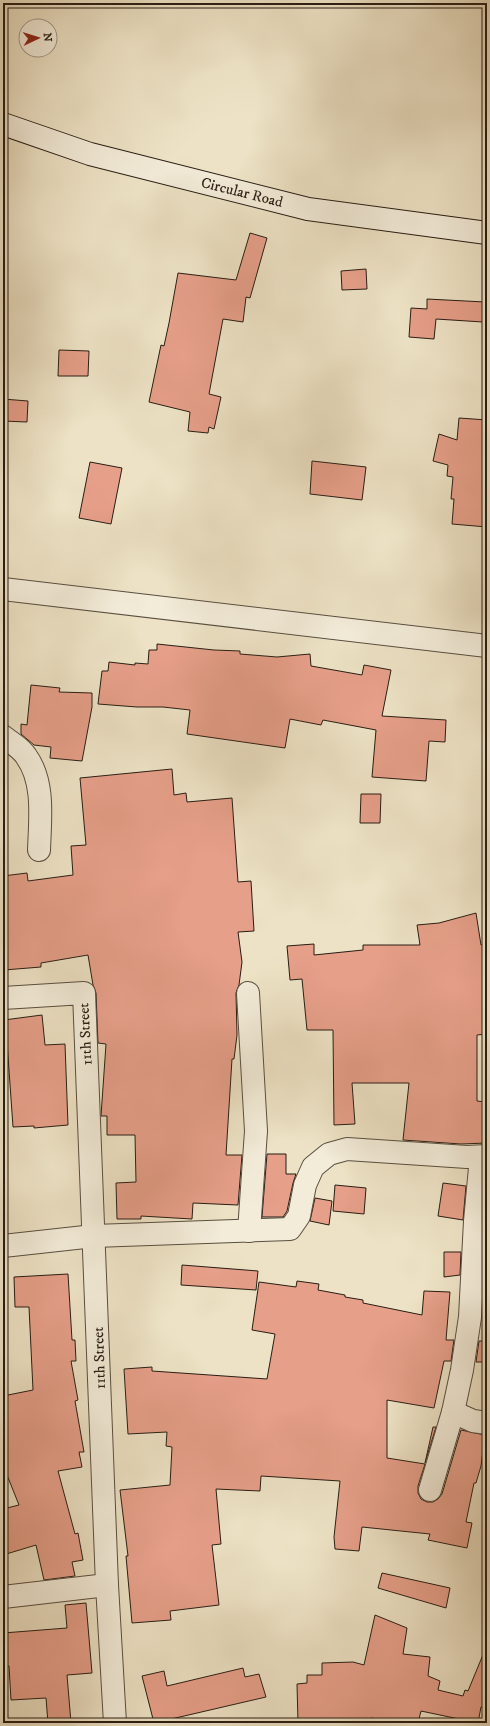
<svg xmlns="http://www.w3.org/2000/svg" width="490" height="1726" font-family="'IM FELL DW Pica',serif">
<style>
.building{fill:#e69f89;stroke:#281d13}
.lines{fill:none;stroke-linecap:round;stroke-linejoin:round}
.minor-casing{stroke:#594e40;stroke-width:24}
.secondary-casing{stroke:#281d13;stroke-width:24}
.minor{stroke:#f3ecd9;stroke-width:22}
.secondary{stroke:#f3ecd9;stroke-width:22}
.labels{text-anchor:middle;stroke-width:3;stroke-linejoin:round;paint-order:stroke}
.street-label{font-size:15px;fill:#281d13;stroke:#f3ecd9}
</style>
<rect width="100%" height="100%" fill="#ede2c5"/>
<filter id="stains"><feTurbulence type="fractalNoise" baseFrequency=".005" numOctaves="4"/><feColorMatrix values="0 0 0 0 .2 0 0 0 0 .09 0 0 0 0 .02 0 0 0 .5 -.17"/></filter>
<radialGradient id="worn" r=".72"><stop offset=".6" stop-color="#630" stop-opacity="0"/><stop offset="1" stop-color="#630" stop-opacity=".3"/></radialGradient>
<!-- building -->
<g class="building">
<path d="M250,233L267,238L250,298L246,297L243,322L223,319L209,394L221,397L214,429L209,427L208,433L188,431L190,412L149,402L161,345L164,346L169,323L178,273L236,280Z"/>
<path d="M366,269L367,289L342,290L341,271Z"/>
<path d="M427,299L485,302L483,322L436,319L434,339L409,337L411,308L427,309Z"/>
<path d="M59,350L89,351L88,376H58Z"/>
<path d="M3,399L28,401L27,422L3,421Z"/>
<path d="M459,418L487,420V527L452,524L454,499H451L453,477L447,476L448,465L433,461L439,434L457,440Z"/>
<path d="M312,461L366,467L362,500L310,494Z"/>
<path d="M90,462L122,468L111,524L79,518Z"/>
<path d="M157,644L214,650L240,651V654L277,657L310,654L311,666L362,675L364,665L391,670L382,716L446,720L445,742L429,741L426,781L372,777L376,730L323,720L321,725L290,719L285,748L187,734L190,710L163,707H137L98,704L102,671H108L109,662L135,665V663L148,664L149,650H157Z"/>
<path d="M31,685L60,688L59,692L92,693V707L82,761L50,758L51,747L34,745L21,734V724L27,725Z"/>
<path d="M172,769L174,795L186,793L187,802L232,798L238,882L251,881L254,931L238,932L242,962L239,985L236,993L237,1035L234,1059H232L226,1155H242L238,1205L193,1203L192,1219L141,1216V1219H117L116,1183L136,1182L135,1135H107V1116H101L106,1044L98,1043L96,993L93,985L88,955L41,963V967L4,970L3,876L27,873L28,881L73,875L71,846L86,845L80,778Z"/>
<path d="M361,794H381L380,823H360Z"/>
<path d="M476,913L481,945L487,944V1034L477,1035V1101L487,1102V1143L461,1144L403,1140L409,1083H352L355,1124L334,1125L333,1030H307L302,979L290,980L287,946L314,944V955L363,950V945H420L417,925L439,923Z"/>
<path d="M42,1015L45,1045L65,1044L68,1125L34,1128V1126L13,1127L7,1042H4V1020Z"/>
<path d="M267,1154H286V1174H296L293,1183L287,1211L283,1217H262Z"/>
<path d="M443,1183L466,1186L463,1220L438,1216Z"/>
<path d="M335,1185L366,1188L364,1214L333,1211Z"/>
<path d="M315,1198L332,1201L329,1225L310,1221Z"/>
<path d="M444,1252H461L460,1275L444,1277Z"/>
<path d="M486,1252L487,1273H485Z"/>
<path d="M182,1265L258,1271L256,1290L181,1285Z"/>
<path d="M68,1274L72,1340H75L76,1361H71L78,1400L75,1401L84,1452H79L82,1467L58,1471L75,1534L78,1533L83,1560L72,1562L75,1576L44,1580L36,1545L3,1555V1509L19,1505L3,1465V1396L33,1390L29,1307H15L14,1277Z"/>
<path d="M297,1281L319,1284L318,1290L345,1295V1297L363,1300V1303L422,1315L424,1291L450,1292L446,1340H454L451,1361H444L434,1408L387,1400V1458L425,1464L418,1486V1493L421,1499L427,1502H433L438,1499L442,1494L461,1430L485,1435L481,1466L476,1483H474L466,1522L472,1523L467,1548L428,1540L430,1534L362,1527L359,1551L335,1549L334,1537L340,1481L261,1476L260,1491L216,1489L221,1544L212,1545L219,1605L170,1611L171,1620L132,1623L126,1556H128L120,1490L170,1485L172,1447L166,1446L167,1432L128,1434L124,1369L152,1367V1371L267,1379L275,1334L252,1330L259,1282L296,1287Z"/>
<path d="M479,1341H487V1362H476Z"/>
<path d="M433,1427H436L425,1463Z"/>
<path d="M382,1573L450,1588L446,1608L378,1588Z"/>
<path d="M86,1603L92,1673L67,1675L71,1723H48L46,1698L11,1700L9,1666H6L3,1633L67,1628L65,1605Z"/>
<path d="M375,1615L407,1628L403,1654L430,1657L428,1676L440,1681L438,1690L463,1696L465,1690L468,1691L487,1645V1708L481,1707L478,1723L421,1711L418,1723H394L371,1718L370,1723H298L297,1684L307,1683V1675H322V1663L353,1662L364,1665Z"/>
<path d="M243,1668L245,1677L259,1674L266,1697L154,1723L142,1676L164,1671L167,1686Z"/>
</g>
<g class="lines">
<defs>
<g id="minor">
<path d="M3,589L487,646"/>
<path d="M3,736C10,742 21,748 26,756C45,782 40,819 39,850"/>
<path d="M248,993L256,1131L249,1231"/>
<path d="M3,998L84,993L107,1585L115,1723"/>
<path d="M3,1246L94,1236L290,1229L299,1216L305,1185L313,1167L329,1154L347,1149L467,1157L487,1156"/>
<path d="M453,1412L473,1421L487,1423"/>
<path d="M430,1490L453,1412L462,1370L470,1317L475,1221L481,1157"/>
<path d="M3,1597L107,1585"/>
</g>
<path id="secondary" d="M3,124L90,154L308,209L487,233"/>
</defs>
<!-- minor casing -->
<use href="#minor" class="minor-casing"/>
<!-- secondary casing -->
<use href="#secondary" class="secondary-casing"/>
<!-- minor -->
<use href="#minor" class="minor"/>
<!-- secondary -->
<use href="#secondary" class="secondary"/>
</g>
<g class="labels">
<!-- street labels -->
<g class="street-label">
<text transform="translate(242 192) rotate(14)" y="5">Circular Road</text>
<text transform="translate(85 1034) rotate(-93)" y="5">11th Street</text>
<text transform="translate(99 1358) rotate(-92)" y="5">11th Street</text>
</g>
</g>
<!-- margin -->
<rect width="490" height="1726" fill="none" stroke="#ede2c5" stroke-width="16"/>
<rect x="4" y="4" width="482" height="1718" fill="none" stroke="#281d13" stroke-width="2"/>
<rect x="8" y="8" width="474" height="1710" fill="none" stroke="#281d13"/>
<!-- north arrow -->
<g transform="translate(38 38) rotate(86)"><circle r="19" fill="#f3ecd9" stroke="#a2998a"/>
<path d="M0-3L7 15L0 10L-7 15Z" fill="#8f2418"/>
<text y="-6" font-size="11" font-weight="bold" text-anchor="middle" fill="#281d13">N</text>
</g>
<rect width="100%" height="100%" filter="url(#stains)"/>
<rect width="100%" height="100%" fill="url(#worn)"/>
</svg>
